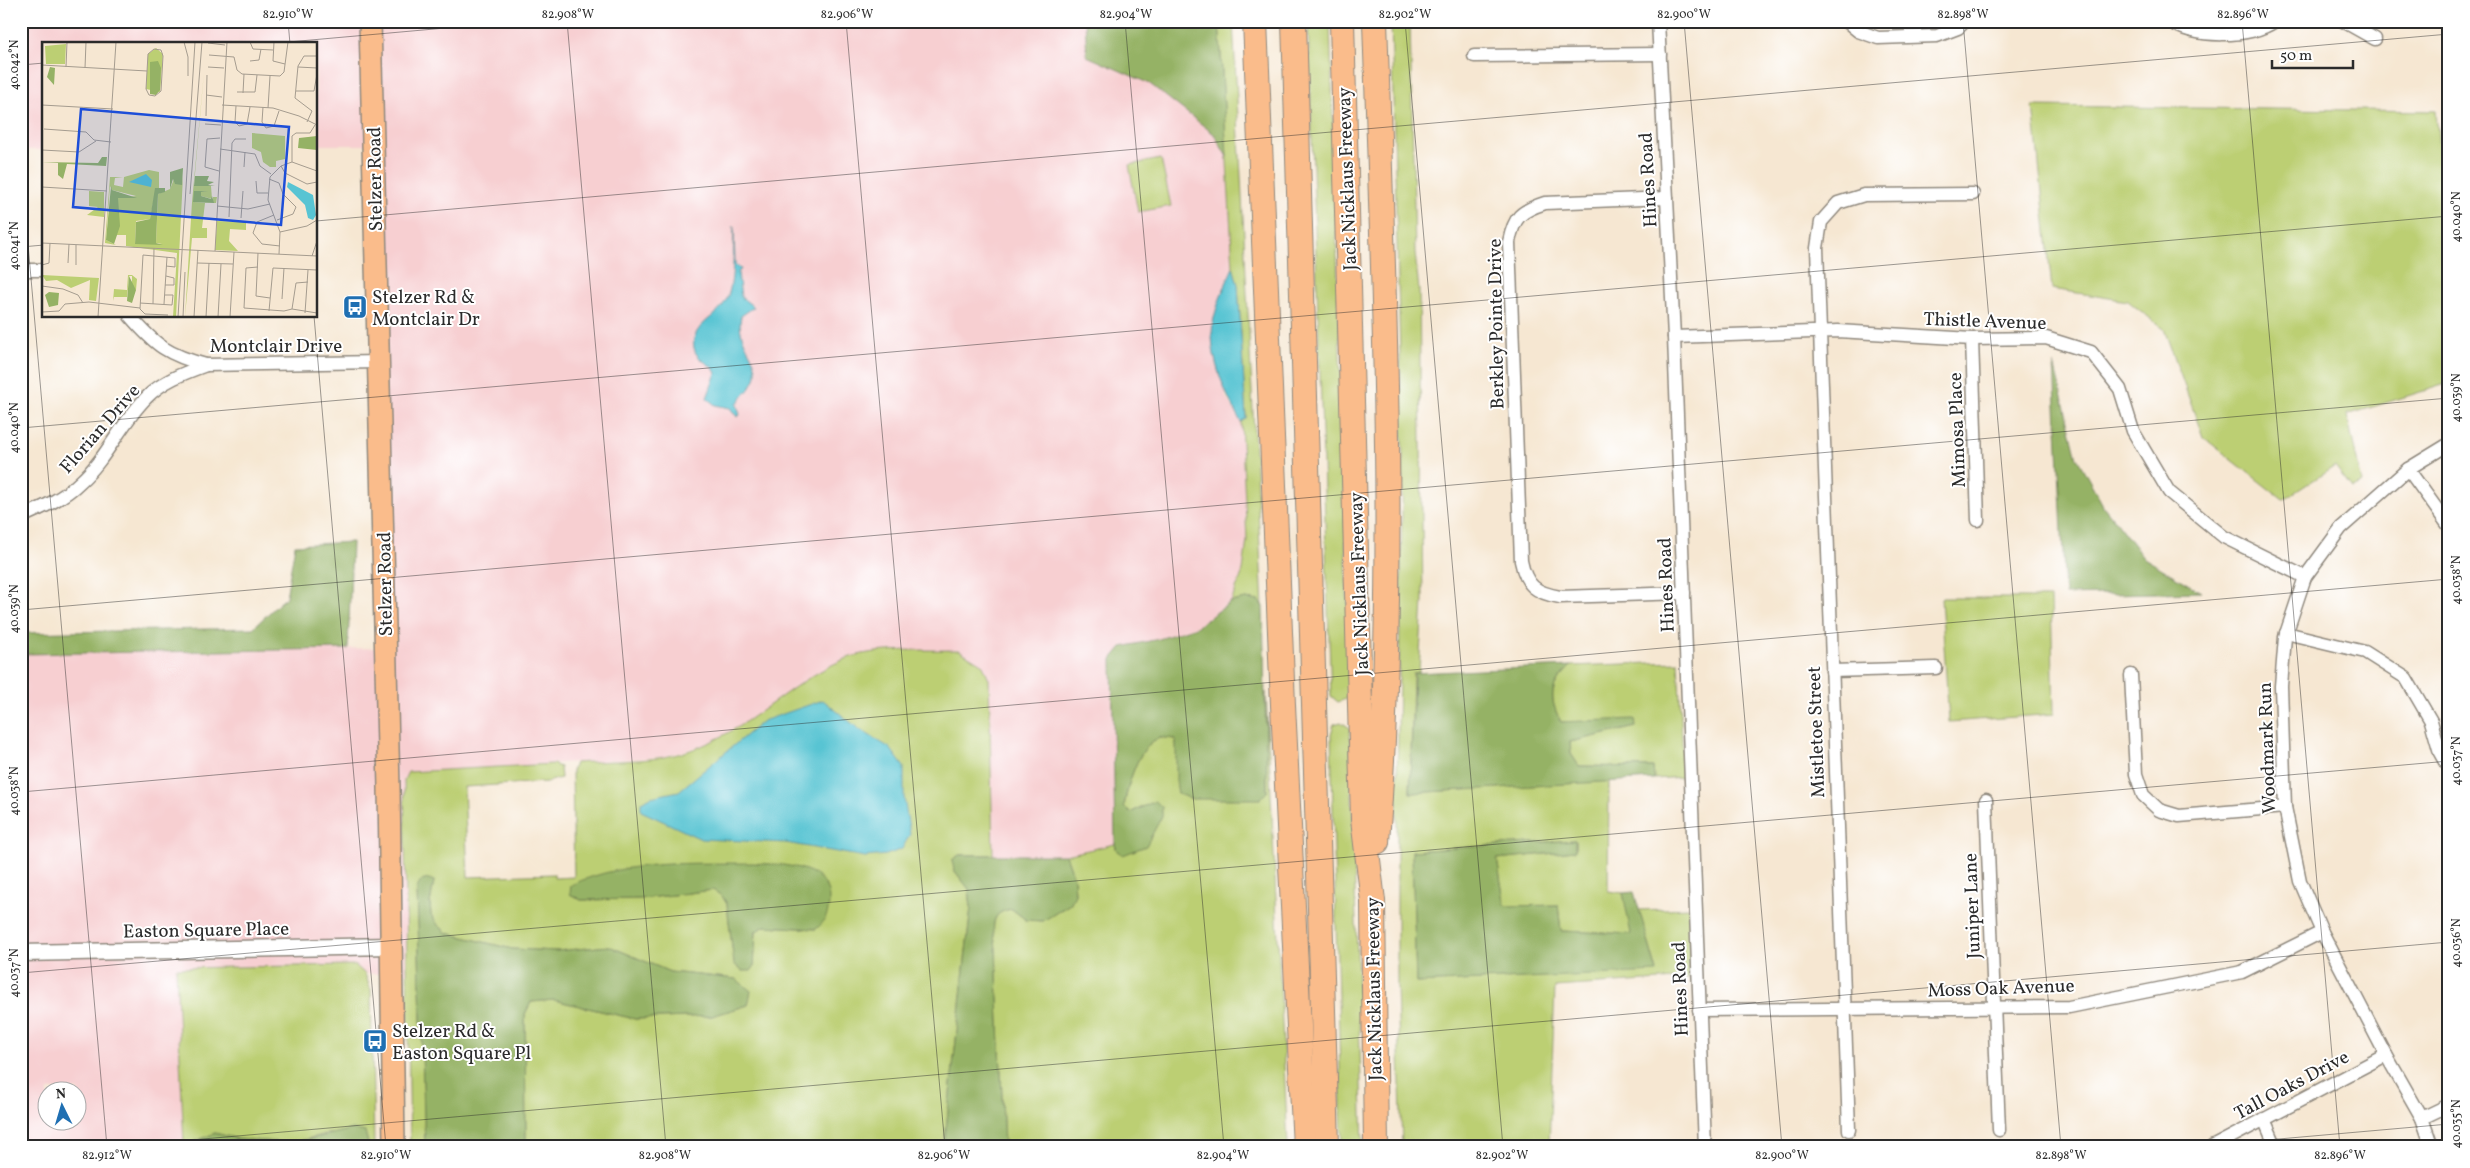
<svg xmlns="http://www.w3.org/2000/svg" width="2470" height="1168" font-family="Vollkorn,serif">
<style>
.built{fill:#f7cfd1;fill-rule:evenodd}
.green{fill:#bccf73;stroke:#747d4f;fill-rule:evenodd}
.forest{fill:#95b265;stroke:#606e48}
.water{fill:#58c4d3;stroke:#42787f}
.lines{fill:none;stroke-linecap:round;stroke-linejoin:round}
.minor-casing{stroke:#90897e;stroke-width:15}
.tertiary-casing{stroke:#90897e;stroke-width:19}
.primary-casing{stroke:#90897e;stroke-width:24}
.motorway-casing{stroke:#90897e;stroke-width:26}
.minor{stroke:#fff;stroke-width:12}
.tertiary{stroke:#fff;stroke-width:16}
.primary{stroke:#fabc8b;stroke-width:21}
.motorway{stroke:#fabc8b;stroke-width:24}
.ticks{fill:none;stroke:#2b2b2b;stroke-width:1;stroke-opacity:0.45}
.labels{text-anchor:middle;stroke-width:4;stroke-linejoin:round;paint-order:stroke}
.street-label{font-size:19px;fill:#2b2b2b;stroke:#fff}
.poi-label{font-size:19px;fill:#2b2b2b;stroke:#fff;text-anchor:start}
.inset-road{fill:none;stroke:#a59c8f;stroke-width:1}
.view{fill:#1d4ed8;fill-opacity:0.15;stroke:#1d4ed8;stroke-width:2.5}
.inset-edge{fill:none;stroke:#2b2b2b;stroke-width:2.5}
.neatline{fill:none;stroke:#2b2b2b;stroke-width:2}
.ticks-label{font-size:12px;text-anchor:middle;fill:#2b2b2b}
</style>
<rect width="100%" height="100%" fill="#fff"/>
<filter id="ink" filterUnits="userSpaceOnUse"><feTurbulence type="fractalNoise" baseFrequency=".02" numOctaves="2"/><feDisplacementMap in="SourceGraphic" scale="10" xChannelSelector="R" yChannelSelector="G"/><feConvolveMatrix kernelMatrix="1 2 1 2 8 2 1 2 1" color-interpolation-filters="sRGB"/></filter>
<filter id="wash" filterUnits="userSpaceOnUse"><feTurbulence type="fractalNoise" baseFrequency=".0096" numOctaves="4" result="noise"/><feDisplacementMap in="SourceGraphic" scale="20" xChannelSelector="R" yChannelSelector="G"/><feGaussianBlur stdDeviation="1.12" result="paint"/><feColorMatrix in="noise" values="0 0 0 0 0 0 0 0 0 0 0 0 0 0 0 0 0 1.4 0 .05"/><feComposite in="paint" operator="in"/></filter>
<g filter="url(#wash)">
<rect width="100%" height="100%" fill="#f6e7d2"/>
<!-- built -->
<path class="built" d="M21,21H1085L1088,56L1150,84L1214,134L1227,157L1233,267L1221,297L1226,397L1241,422L1247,540L1243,571L1231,602L1196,626L1159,639L1122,647L1112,659L1115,844L1066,855H993L989,679L729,732L710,743L663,757L408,772L404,780L407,973L365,974L355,965L176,968L184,1147H21V654L385,648L373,145H316V44H44V150H21ZM48,1090H78V1120H48Z"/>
<!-- green -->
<g class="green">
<path d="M1219,21H1233L1263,607L1258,601L1246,599L1231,602L1243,571L1247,540L1241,422L1246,418L1238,285L1233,267Z"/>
<path d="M1308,21H1330L1350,689L1346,699L1338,702L1331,696Z"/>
<path d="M1391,21H1410L1415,253L1419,290L1423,600L1419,672L1413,673L1410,793L1609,781L1608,891L1623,893L1632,934L1561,931L1558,905L1505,907L1497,859L1575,851V840L1412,851L1416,983L1657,971L1639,910L1690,908V978L1555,987L1549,1147H1402L1397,986V788L1403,463Z"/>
<path d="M2033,106L2436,111L2449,275V383L2347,415L2362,483L2352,488L2335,466L2283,500L2203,437L2164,329L2128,301L2052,289Z"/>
<path d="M1161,159L1171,206L1138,212L1129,165Z"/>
<path d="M1941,598H2051L2054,714L1949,722Z"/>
<path d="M959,650L983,665L989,679L993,855H959L954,870L969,889L971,907L944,1147H526L525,1014L531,1002L554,1000L635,1019L712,1016L748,1005L736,979L670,972L609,946L557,951L512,949L447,933L438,925L431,915L430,903L434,881L417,888L425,1147H410L404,780L408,772L553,764L560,767L561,778L547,782L464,787L468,877L554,874V878L574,877L572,771L575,763C612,760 653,763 688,751C747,732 789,682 845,659C875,647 926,651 959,650ZM826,885L816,929L764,926L756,931L754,967L734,964L727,904L722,896L713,890L640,899L581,900L570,894Z"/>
<path d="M1678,662L1684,777L1654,779L1653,767L1579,766L1571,754L1570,742L1636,727L1561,722C1547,695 1551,686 1571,666Z"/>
<path d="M1266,692L1288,1147H1004L996,949C994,931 987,912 1012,909L1026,920L1043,921L1070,904L1075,895L1074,878L1066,855L1115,844L1117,851L1142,806L1129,814L1124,807C1127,788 1138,743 1160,738C1164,737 1171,739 1176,739V745L1267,792Z"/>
<path d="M1341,722L1350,728L1363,1147H1342L1331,734L1334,724Z"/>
<path d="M355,965L365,974L371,990L374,1147H369L365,1132L325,1134L292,1143L238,1139L215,1133L184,1146L176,968Z"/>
</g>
<!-- forest -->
<g class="forest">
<path d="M1085,21H1219L1227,157L1214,134L1150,84L1087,56Z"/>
<path d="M2054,364L2077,458L2104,507L2144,558L2201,592L2065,595Z"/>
<path d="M352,542L348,649L21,654V633L253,628L286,597L295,545Z"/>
<path d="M1246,599L1259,601L1263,607L1267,792L1260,799H1191L1178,794L1176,781V739C1171,739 1164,737 1160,738C1138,743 1127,788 1124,806L1130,813L1155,801L1162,807V816L1146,846L1123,855L1117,851L1115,844L1112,659L1122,647L1159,639L1196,627L1231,602Z"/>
<path d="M1571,666C1551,686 1547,695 1561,722L1635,719L1636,727L1570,742L1571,754L1579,766L1653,767L1654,779L1410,793L1414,673Z"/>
<path d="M1575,840V851L1497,859L1505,906L1558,905L1561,931L1631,934L1623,893L1634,892L1657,972L1416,983L1412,851Z"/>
<path d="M959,855H1066L1074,878L1075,895L1070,904L1043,921L1026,920L1012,909C987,912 994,931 996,949L1004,1147H944L971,907L969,889L954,870L952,860Z"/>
<path d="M753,863C780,865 831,863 829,903C828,915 825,922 816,929L765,926L756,931L754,967L751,971H742L734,964L727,904L722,896L713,890L640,899L581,900L570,894L571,885C627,859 692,864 753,863Z"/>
<path d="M429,879L434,881L430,903L431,915L438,925L447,933L512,949L557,951L609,946L670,972L736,979L751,991L748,1005L712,1016L635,1019L554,1000L531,1002L525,1014L526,1147H425L417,888L421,881Z"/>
<path d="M353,1129L365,1132L369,1147H184L215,1133L238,1139L292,1143Z"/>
</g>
<!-- water -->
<g class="water">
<path d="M734,226L735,265L741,269L738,273L741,297L754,307L741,316C735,343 762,359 755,379C751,389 743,395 737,404L740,415L737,417L730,408L715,405L707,398L716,373C711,362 697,362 694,348C690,326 716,318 725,302C735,287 733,245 734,226Z"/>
<path d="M1233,267L1238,285L1246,418L1241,422C1225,394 1206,351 1214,318C1218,301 1226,284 1233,267Z"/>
<path d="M823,700L859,729L890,748L904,767V798L910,834L902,849L886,855L865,857L786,843L701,839L641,811V802L651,797L679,791L763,721Z"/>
</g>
</g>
<g filter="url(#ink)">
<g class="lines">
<defs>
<g id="minor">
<path d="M1658,21L1674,337L1705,1147"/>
<path d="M1846,21L1858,31L1878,38L1937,36L1958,28L1965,21"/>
<path d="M2170,21C2194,39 2250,38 2275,21"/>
<path d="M2343,21L2375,39"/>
<path d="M1474,56L1660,54"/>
<path d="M1667,198L1545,203C1520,211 1514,217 1509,242L1521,561C1526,586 1536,593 1560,597L1684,593"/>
<path d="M21,270H44"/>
<path d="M130,316C156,346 168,355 206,365L379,362"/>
<path d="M1674,337L1838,331L1972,339L2046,338L2091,352L2120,389L2133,431L2169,492L2224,537L2305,577"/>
<path d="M1972,339L1978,520"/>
<path d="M2408,469L2449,526"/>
<path d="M21,517C42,508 64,498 80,482C107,458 121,423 146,398C162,381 184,373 206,365"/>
<path d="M2286,633L2365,652L2406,678L2431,721L2439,749L2449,767"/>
<path d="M1832,671L1936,668"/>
<path d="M2131,675L2136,774L2143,795L2159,810L2179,816L2285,807"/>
<path d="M1986,800L1999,1130"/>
<path d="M1699,1010L2069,1007L2242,972L2322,932"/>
<path d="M2422,1118L2449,1105"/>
<path d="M2264,1119L2276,1147"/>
<path d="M1849,1130L1817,248L1821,222L1838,203L1864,195L1973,194"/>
<path d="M2212,1147L2386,1055"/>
<path d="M2432,1147L2422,1118L2386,1055L2322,932L2300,881L2285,807L2281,686L2285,637L2305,577L2341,528L2408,469L2449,444"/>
</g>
<path id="tertiary" d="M21,953L391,946"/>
<path id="primary" d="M370,21L389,788L394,1147"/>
<g id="motorway">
<path d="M1255,21L1283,705L1305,1147"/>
<path d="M1294,21L1327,1147"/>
<path d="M1342,21L1363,819L1373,901L1376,1147"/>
<path d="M1375,21C1384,295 1397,569 1377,842"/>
</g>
</defs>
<!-- minor casing -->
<use href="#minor" class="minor-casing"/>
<!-- tertiary casing -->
<use href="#tertiary" class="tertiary-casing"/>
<!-- primary casing -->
<use href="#primary" class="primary-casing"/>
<!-- motorway casing -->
<use href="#motorway" class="motorway-casing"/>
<!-- minor -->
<use href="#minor" class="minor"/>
<!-- tertiary -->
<use href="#tertiary" class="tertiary"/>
<!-- primary -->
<use href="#primary" class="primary"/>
<!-- motorway -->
<use href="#motorway" class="motorway"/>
</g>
</g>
<!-- ticks -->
<path class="ticks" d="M288,21L290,44M567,21L666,1147M846,21L945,1147M1125,21L1224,1147M1405,21L1503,1147M1684,21L1782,1147M1963,21L2061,1147M2242,21L2340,1147M266,44L524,21M21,65L44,63M21,164L107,1147M316,221L2449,34M21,247L44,245M314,316L386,1147M21,428L2449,216M21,610L2449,398M21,792L2449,579M21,973L2449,761M112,1147L2449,942M2188,1147L2449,1124"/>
<!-- icons -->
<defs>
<symbol id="bus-square" viewBox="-11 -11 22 22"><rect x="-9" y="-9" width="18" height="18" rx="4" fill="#1f6fb2" stroke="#fff"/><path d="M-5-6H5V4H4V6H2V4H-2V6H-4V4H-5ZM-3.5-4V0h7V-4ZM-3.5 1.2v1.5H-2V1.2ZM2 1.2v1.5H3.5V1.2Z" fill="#fff"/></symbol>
</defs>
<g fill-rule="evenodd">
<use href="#bus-square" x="341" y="293" width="28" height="28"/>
<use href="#bus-square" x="361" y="1027" width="28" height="28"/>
</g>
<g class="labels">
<!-- street labels -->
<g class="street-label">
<text transform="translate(374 179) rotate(-91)" y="7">Stelzer Road</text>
<text transform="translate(1346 179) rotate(-92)" y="7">Jack Nicklaus Freeway</text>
<text transform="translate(1647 180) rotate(-93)" y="7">Hines Road</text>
<text transform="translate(1985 320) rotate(2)" y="7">Thistle Avenue</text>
<text transform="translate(1495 324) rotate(-91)" y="7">Berkley Pointe Drive</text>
<text x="276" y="352">Montclair Drive</text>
<text transform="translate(99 428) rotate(-49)" y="7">Florian Drive</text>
<text transform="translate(1956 430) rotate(-92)" y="7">Mimosa Place</text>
<text transform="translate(384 584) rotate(-91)" y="7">Stelzer Road</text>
<text transform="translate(1358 584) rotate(-92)" y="7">Jack Nicklaus Freeway</text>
<text transform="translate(1665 585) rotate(-92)" y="7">Hines Road</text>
<text transform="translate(1815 732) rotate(-92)" y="7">Mistletoe Street</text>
<text transform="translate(2266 748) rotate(-92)" y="7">Woodmark Run</text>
<text transform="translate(1971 906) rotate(-92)" y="7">Juniper Lane</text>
<text transform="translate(206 929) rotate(-1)" y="7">Easton Square Place</text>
<text transform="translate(2001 987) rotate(-2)" y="7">Moss Oak Avenue</text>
<text transform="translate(1373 989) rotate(-91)" y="7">Jack Nicklaus Freeway</text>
<text transform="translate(1679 989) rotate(-92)" y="7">Hines Road</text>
<text transform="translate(2291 1084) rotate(-28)" y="7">Tall Oaks Drive</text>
</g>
<!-- poi labels -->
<g class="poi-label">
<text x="372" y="303">Stelzer Rd &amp;<tspan x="372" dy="22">Montclair Dr</tspan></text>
<text x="392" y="1037">Stelzer Rd &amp;<tspan x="392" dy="22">Easton Square Pl</tspan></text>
</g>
</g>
<!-- overview -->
<g transform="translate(42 42)">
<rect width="275" height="275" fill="#f6e7d2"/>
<path d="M24,2L23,22H4L3,4ZM114,6L121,12L118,50L104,47L106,12ZM162,30L152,143L169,144L170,157L159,154V150H165L152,149V160L171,161V155H175L174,161H163L160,186H165V196H150L143,275L150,160ZM210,91L243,94V117L234,119V125H228L221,120L219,110L210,106ZM107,128L117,130V146H114L108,177L94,179L93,202H120L114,201L116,152L128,147L132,137L133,141L140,142L141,134L134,275H131L135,211L84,204V193H75L76,156L94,154L70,148L68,144L64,198L74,203L63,201L68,135H81L73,136L72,143L81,145L82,135ZM47,149L62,150V175L45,173L56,165L47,164ZM175,179L204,180V188L188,187L187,199L196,209L173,208ZM0,233L57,236L54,259L47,258L48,238L29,246L15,238L4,239ZM86,233H90L95,237L94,248L90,243V234H87L85,255H72L71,259L72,247L85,248Z" fill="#bccf73"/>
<path d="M116,19L119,26L118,48L114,53L108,52V20ZM8,25L13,26L12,43L5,35ZM275,94V108L256,106L257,96ZM60,115H65L64,124L25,122L21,137L16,133V121L0,120L56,121ZM141,126L140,143L133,142L131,137L128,147V130ZM153,134H167L165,139L172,140L166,143L173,144H152ZM69,144L70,148L95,156H76L78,184L72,202L64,198ZM113,146H123V150L116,152L114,201L121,203L93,202L94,180L108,177ZM152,149H166L159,150V154L169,157L170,154L172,161L151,160ZM87,234L94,248L90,261L85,259ZM7,250L17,251L16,263L7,265L3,253Z" fill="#95b265"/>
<path d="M104,132L110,138L109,145L87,140ZM246,140L271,153L274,173L271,178L266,176L263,163L245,145Z" fill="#58c4d3"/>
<path class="inset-road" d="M142,0L146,15V34M208,0L211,7L231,8M232,0L231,19L243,22M166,1L183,3M112,7L119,8L121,14L119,49L113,54L107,53L104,47L106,12ZM167,13L192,15L195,28L200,32L238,34L242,30L246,0M208,19L217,18L219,7M0,23L105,29M24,25L25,0M166,25L182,26M256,25L275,26M43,26L44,0M254,49H272L275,32M195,50H213L215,33M201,51L202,32M164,53L180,55M0,57L1,0M0,63L71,67M180,63L231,66L257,74L275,83M194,64L193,80L197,84L205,82L208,65M221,65L220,80L224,86L232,84L237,69M226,66L228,34M164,74L165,33M265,80L270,69L253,56L256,24L262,14H275M163,82L179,83M2,87L44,90L52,98L69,100M178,107L213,112L218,124L229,132M0,108L37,110L54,99M250,120V94L254,91H268L273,83M239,124L243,131L265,142L275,140M202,125L203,110M177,129L163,125L165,97L178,96M227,137L237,141L241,152L254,165L251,172L235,178M214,139L215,151H226M0,145L65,149M148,152L160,0M175,164L206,167L228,162M232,173L215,180L211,191L220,202L238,204M187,175L190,101L193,97H204M199,176L201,149M238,190L265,184L275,178M0,201L275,214M173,209L185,0M216,211L214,254L228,256M237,212L238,190L226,158L228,135L239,124L250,120L275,129M270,214L275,199M26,221L27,202M155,221L191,222M0,223L7,221L8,201M34,223V203M216,225L204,226L202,266L242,269L250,267M123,243H132V236L124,234M0,244L21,247L36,253L41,261M240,257L242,226M98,261L130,263L131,253H123M23,262L47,260L98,266M111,262L112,206M122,262L125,215M250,267L254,241L266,240M250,267L275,271M227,269L231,226L275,228M0,270L17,269L23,262M263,271L266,228M103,272L98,267L101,213L133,216V225L124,224M103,272L126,273M56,275L74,0M136,275L153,0M141,275L143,230M152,275L156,208M164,275L167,221M176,275L179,222M188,275L192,210"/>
<path class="view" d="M39,67L247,85L239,183L31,165Z"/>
<rect width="275" height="275" class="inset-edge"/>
</g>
<!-- margin -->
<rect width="2470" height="1168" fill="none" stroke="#fff" stroke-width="55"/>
<!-- north arrow -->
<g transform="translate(62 1106) rotate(355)"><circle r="24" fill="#ffffff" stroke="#aaaaaa"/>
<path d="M0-4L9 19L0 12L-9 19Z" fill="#1f6fb2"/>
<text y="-8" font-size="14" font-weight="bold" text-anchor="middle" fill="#2b2b2b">N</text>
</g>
<!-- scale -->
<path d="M2272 60v8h81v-8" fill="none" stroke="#2b2b2b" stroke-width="2.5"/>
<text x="2280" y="60" font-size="15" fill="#2b2b2b" stroke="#ffffff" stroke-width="4" paint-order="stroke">50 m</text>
<rect x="28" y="28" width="2414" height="1112" class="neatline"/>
<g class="ticks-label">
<text x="288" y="18">82.910°W</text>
<text x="568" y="18">82.908°W</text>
<text x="847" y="18">82.906°W</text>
<text x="1126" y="18">82.904°W</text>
<text x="1405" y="18">82.902°W</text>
<text x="1684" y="18">82.900°W</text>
<text x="1963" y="18">82.898°W</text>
<text x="2243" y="18">82.896°W</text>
<text transform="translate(14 65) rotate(-90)" y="4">40.042°N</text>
<text transform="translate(2456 217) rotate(-90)" y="4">40.040°N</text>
<text transform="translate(14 246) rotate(-90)" y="4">40.041°N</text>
<text transform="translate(2456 398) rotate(-90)" y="4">40.039°N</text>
<text transform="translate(14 428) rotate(-90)" y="4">40.040°N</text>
<text transform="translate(2456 580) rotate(-90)" y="4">40.038°N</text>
<text transform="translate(14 609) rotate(-90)" y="4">40.039°N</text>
<text transform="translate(2456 761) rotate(-90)" y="4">40.037°N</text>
<text transform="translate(14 791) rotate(-90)" y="4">40.038°N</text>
<text transform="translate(2456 943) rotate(-90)" y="4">40.036°N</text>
<text transform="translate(14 973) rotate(-90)" y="4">40.037°N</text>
<text transform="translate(2456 1124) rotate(-90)" y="4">40.035°N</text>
<text x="107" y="1159">82.912°W</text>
<text x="386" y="1159">82.910°W</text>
<text x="665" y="1159">82.908°W</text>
<text x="944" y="1159">82.906°W</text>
<text x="1223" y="1159">82.904°W</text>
<text x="1502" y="1159">82.902°W</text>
<text x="1782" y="1159">82.900°W</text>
<text x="2061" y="1159">82.898°W</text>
<text x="2340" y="1159">82.896°W</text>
</g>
</svg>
